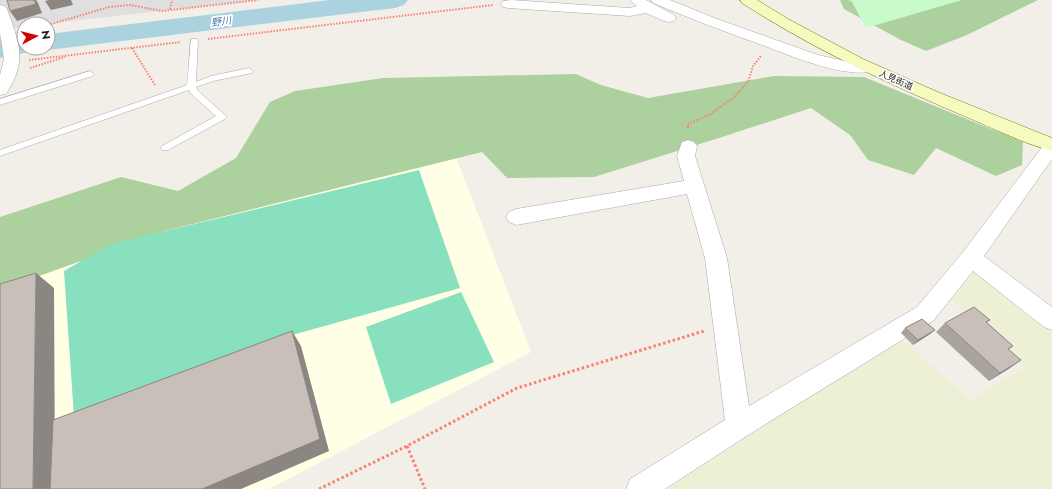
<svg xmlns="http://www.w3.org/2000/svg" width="1052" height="489" font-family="Jost,'Noto Sans JP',sans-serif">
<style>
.residential{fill:#e0dfdf}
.education{fill:#ffffe5}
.farmland{fill:#eef0d5}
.forest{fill:#add19e}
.park{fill:#c8facc}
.pitch{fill:#88e0be}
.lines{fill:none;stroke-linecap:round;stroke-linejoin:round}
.river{fill:#aad3df;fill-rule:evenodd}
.service-casing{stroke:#a9a9a9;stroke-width:1}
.minor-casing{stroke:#a9a9a9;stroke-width:1}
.secondary-casing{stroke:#707d05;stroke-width:1}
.path-far2{stroke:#fa8072;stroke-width:2;stroke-dasharray:1.5 1.5;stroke-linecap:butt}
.path-far1{stroke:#fa8072;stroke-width:2.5;stroke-dasharray:2 2;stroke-linecap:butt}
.path{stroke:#fa8072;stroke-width:3;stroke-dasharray:2.5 2.5;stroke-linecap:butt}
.service{fill:#fff;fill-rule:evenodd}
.minor{fill:#fff;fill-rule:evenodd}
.secondary{fill:#f7fabf;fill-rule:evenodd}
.wall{fill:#aba49e}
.shaded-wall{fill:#8b8681}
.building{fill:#c7bfb8;stroke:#8b8681}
.labels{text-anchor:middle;stroke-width:3.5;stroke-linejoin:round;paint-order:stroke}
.far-street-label{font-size:9px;fill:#222;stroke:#fff}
.far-water-label{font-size:10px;font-style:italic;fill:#4a7aab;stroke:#fff}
</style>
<rect width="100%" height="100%" fill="#f2efe9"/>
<!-- residential -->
<path class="residential" d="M0,0H256L46,24H24V27L0,31Z"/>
<!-- education -->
<path class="education" d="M456,157L531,352L269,489H0V287L149,222Z"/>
<!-- farmland -->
<path class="farmland" d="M974,266L1052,323V489H667L899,337L971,400L1026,366L949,298Z"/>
<!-- forest -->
<g class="forest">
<path d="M840,0H1038L967,35L926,51L901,40L844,9Z"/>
<path d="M576,74L601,85L648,98L774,76L864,77L1023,142L1022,165L996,176L936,148L914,175L868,160L850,135L811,108L722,137L594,177L507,178L482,152L165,231L0,290V217L121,177L178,191L236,158L270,102L295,91L383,78Z"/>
</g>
<!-- park -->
<path class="park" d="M848,0H962L866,28L852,2Z"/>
<!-- pitch -->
<g class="pitch">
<path d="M419,170L460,288L271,341L74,417L64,271L111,244Z"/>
<path d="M461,292L494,362L391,404L366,327Z"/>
</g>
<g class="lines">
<!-- river -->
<g class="river">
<path d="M330,0H408L404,5L395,8L48,50L38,48H48V34Z"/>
<path d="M24,37V48H36L34,51L0,58V40Z"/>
</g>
<defs>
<g id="service">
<path d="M191,39H197L198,41L196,82L211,76L249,68L253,71L252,73L213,81L196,87L198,91L225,115L227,117L225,119L168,150H162L160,148L162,146L216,116L191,94L189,90L0,156V150L187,85Z"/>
<path d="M90,71L94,74L93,76L0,105V99Z"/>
</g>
<g id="minor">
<path d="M511,0L630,8L637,6L630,0H646L674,15L676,18L674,21L669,22L664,21L646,13L630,16L508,8L503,7L501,4L503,1Z"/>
<path d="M651,0H670L717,19L818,55L845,61L875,65L877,68L875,71C845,79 791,56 762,45C725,32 689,18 653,3Z"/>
<path d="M0,5L5,6L7,9C19,43 28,61 6,94L0,95V75L4,59L0,33Z"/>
<path d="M688,140L694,142L697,146L695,156L727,258L749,406L917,307L963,252L1046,142L1052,140V159L984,256L1052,307V330L1044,327L973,271L933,321L748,435L665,489H626L630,479L725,420L705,258L687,194L516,225L509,222L506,217L509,212L516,209L684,181L677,156L682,142Z"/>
</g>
<path id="secondary" d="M740,0H757L788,19L863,59L940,93L1052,138V151C1022,143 993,128 964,116C887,83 813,49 742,3Z"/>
</defs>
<!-- service casing -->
<use href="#service" class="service-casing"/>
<!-- minor casing -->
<use href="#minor" class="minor-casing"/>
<!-- secondary casing -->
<use href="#secondary" class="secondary-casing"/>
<!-- path-far2 -->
<g class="path-far2">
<path d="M170,9L172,0"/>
<path d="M48,25L109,7L130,5L162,11L258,0"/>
<path d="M208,39L493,5"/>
<path d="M132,48L155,85"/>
<path d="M29,60L181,42"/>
<path d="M30,68L65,57"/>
<path d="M688,127V124L709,115L733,98L748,82L753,66L761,56"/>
</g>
<!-- path-far1 -->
<path class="path-far1" d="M688,126V129"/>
<!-- path -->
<g class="path">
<path d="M407,446L425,489"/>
<path d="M319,489L407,446L517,388L704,331"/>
</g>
<!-- service -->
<use href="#service" class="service"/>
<!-- minor -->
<use href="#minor" class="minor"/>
<!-- secondary -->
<use href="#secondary" class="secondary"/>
</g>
<!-- wall -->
<g class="wall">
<path d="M990,320L986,323L1013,346L1009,349L1010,368L989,381L936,332L945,323Z"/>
<path d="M905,328L935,330L930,334L913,345L901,333Z"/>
</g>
<!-- shaded-wall -->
<g class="shaded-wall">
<path d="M34,0H36L38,3L42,13L17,21L10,11Z"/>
<path d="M49,0H71L73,5L51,10L45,1Z"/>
<path d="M36,273L54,288L55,489H33Z"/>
<path d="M935,330L930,334L913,345L918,340Z"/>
<path d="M292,331L301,346L329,451L241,489H202Z"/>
<path d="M1021,360L1010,368L989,381L1000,373Z"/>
</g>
<!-- building -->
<g class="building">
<path d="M7,0H34L36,4L10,11Z"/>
<path d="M36,273L33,489H0V284Z"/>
<path d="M974,307L990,320L986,322L1013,346L1008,349L1021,360L1000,373L945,323Z"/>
<path d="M922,319L935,330L918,340L905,328Z"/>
<path d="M292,331L320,439L202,489H50L53,420Z"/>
</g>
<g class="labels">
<!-- far-street labels -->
<g class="far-street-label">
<text transform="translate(896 80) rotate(24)" y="3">人見街道</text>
</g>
<!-- far-water labels -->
<g class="far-water-label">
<text transform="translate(221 21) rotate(-7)" y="4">野川</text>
</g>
</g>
<!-- north arrow -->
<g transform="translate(36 36) rotate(83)"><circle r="19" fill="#ffffff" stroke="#a7a7a7"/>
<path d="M0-3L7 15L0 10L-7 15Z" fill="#d40000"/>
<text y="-6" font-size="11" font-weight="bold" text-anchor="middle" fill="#222222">N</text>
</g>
</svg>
